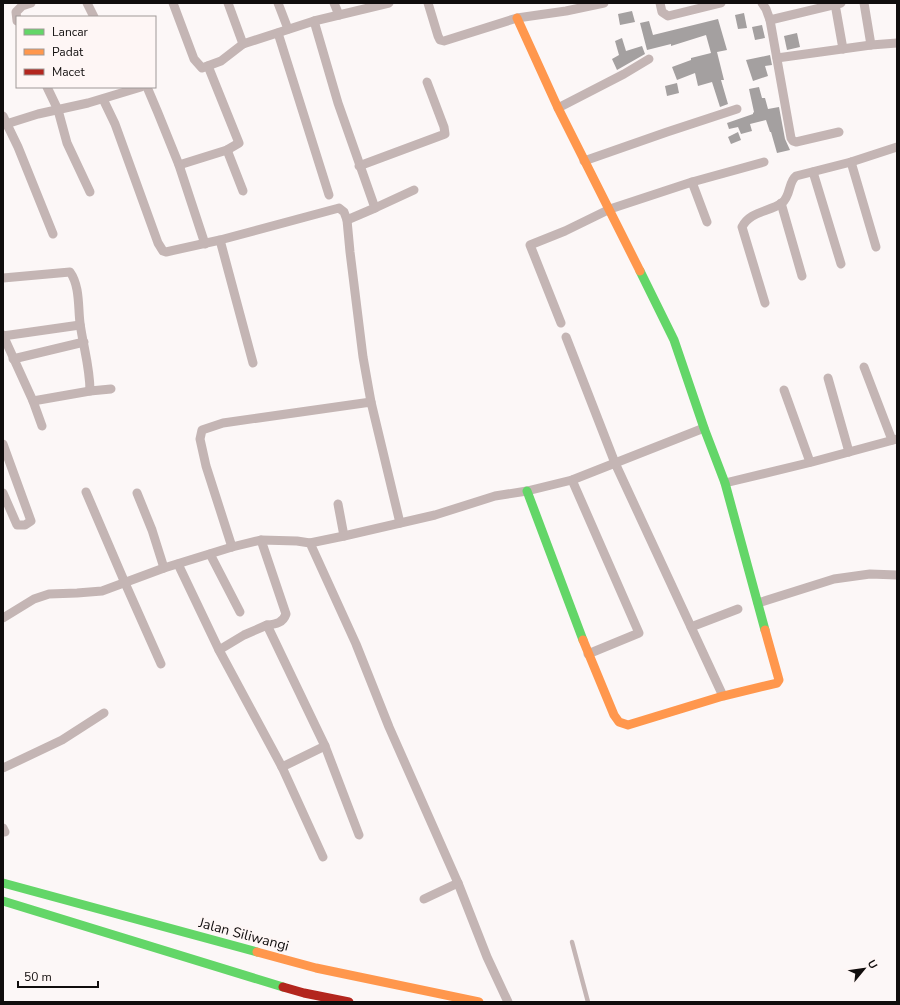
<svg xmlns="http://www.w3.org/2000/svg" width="900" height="1005" font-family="'Nunito Sans',sans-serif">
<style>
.building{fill:#a4a0a0}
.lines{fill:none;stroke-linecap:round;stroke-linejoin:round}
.lane{stroke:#c4b5b4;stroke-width:4.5}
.street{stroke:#c4b5b4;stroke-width:9}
.fast{stroke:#63d668;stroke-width:9}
.slow{stroke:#ff974d;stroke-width:9}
.jam{stroke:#b3261e;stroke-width:9}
.labels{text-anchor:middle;stroke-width:4;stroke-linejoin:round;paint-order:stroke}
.street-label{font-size:14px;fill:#100d0d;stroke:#fef6f5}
</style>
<rect width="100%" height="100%" fill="#fcf7f7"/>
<!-- building -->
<g class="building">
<path d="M632,11L635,22L620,25L618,14Z"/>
<path d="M744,13L747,28L738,29L735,15Z"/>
<path d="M718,19L727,50L717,52L724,80H721L728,104L720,107L712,82L698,86L695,73L677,80L672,67L691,60V58L711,53L706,35L671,46V44L647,50L640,23L649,21L653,35Z"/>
<path d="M762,25L765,38L755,40L752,27Z"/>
<path d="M797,33L800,47L787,50L784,36Z"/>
<path d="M622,38L626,51L642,46L645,54L617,70L612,59L619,55L615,41Z"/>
<path d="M770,55L772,65L765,66L768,76L753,81L746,60Z"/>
<path d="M677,83L679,93L667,96L665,86Z"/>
<path d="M759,87L762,98H765L768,109L779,107L785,139L790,150L777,153L771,132H770L766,120L750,124L752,131L741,134L738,127L729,129L727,123L753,114V113L754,112L749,89Z"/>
<path d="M738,132L741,140L731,144L728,137Z"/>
</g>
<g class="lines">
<!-- lane -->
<path class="lane" d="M572,942L588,1002"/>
<!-- street -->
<g class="street">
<path d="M87,3L94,17"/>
<path d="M173,3L194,59L202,68L221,61L243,44L314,21L389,3"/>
<path d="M228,3L243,44"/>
<path d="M278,3L288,29"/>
<path d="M334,3L339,15"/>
<path d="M428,3L438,36L440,40L444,41L517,18L566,11L604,3"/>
<path d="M660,3L662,12L668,16L721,3"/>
<path d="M762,3L766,9L770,20L791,138L793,141L796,142L839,132"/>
<path d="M864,3L871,45"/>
<path d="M835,4L843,49"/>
<path d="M770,20L841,3"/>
<path d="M17,21L16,12L22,6L31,3"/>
<path d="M314,21L338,103L375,208L347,220"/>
<path d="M278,33L329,195"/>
<path d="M777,58L871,45L897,43"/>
<path d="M47,87L58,110L67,143L90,192"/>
<path d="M147,87L158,113L179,165L205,244"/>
<path d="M103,99L115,124L158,243L163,251L166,252L220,240L339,208L344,212L347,220L350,252L363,357L371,402"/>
<path d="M558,108L624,74L649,59"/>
<path d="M3,116L18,147L53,234"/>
<path d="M3,125L38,114L88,103L141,87"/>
<path d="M227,150L243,191"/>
<path d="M584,161L667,132L737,109"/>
<path d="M851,162L876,247"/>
<path d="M179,165L227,150L239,143L208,66"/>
<path d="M359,166L445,134L444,127L427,82"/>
<path d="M813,172L841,264"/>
<path d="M692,182L764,162"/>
<path d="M781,203L802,276"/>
<path d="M375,208L414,190"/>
<path d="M220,240L253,363"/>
<path d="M3,278L70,272C80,286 78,307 80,323C83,346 90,367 90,391"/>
<path d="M765,303L742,227C750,211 769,212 782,203C791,196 788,182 796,176L851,162L897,147"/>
<path d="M561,323L530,245L565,231L610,209L692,182L707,222"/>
<path d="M3,335L33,401L42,426"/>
<path d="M3,336L80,325"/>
<path d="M566,337L615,463L723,696"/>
<path d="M13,359L84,342"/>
<path d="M864,367L892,440"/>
<path d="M828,378L849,452"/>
<path d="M784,390L810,462"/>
<path d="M33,401L90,391L111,389"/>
<path d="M3,444L31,521L25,525H17L3,493"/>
<path d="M572,480L639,633L588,654"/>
<path d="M725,483L812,462L897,439"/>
<path d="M86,492L125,583L161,664"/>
<path d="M137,493L152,530L164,568"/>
<path d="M338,504L344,536"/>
<path d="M261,540L286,614C283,623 276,624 267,625L325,746L359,835"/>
<path d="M310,543L344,536L435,515L495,496L527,491L572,480L704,428"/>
<path d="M232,547L206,466L200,439L202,430L223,423L371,402L400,523"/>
<path d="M210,554L240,612"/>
<path d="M178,564L219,650L282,767L323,857"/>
<path d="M758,603L834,579L870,574L897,575"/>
<path d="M3,618L34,599L49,594L77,593L102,591L164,568L232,547L261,540L297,541L310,543L356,644L389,727L458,883L487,957L508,1002"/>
<path d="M691,627L738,609"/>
<path d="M219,650L244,635L267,625"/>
<path d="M282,767L325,746"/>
<path d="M3,768L62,740L104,713"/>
<path d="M3,828L5,832"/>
<path d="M424,899L458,883"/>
</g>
<!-- fast -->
<g class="fast">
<path d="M640,271L674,340L704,428L725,483L765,630"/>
<path d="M527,491L583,640"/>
<path d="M3,883L257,952"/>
<path d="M3,901L283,987"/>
</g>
<!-- slow -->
<g class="slow">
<path d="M517,18L558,108L640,271"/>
<path d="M583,640L614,715L619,722L628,725L723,696L777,683L779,680L765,630"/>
<path d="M257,952L316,968L479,1002"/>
</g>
<!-- jam -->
<path class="jam" d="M283,987L304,993L349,1002"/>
</g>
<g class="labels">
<!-- street labels -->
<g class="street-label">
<text transform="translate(244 934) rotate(15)" y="5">Jalan Siliwangi</text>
</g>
</g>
<!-- border -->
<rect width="900" height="1005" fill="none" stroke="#100d0d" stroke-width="8"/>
<!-- legend -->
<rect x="16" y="16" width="140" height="72" fill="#fef6f5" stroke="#9f9998"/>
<rect x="24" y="29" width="20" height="6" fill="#63d668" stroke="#9f9998"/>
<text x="52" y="36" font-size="12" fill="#100d0d">Lancar</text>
<rect x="24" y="49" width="20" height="6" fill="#ff974d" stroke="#9f9998"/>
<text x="52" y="56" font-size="12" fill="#100d0d">Padat</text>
<rect x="24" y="69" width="20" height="6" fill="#b3261e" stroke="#9f9998"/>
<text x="52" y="76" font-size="12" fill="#100d0d">Macet</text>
<!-- north arrow -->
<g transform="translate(864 969) rotate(61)" stroke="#fef6f5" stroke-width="3" paint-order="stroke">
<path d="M0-3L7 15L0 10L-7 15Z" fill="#100d0d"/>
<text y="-6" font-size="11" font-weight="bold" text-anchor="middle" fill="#100d0d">U</text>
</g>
<!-- scale -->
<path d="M18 981v6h80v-6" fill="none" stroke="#100d0d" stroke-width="2"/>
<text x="24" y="981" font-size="12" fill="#100d0d" stroke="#fef6f5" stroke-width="3" paint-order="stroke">50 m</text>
</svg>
